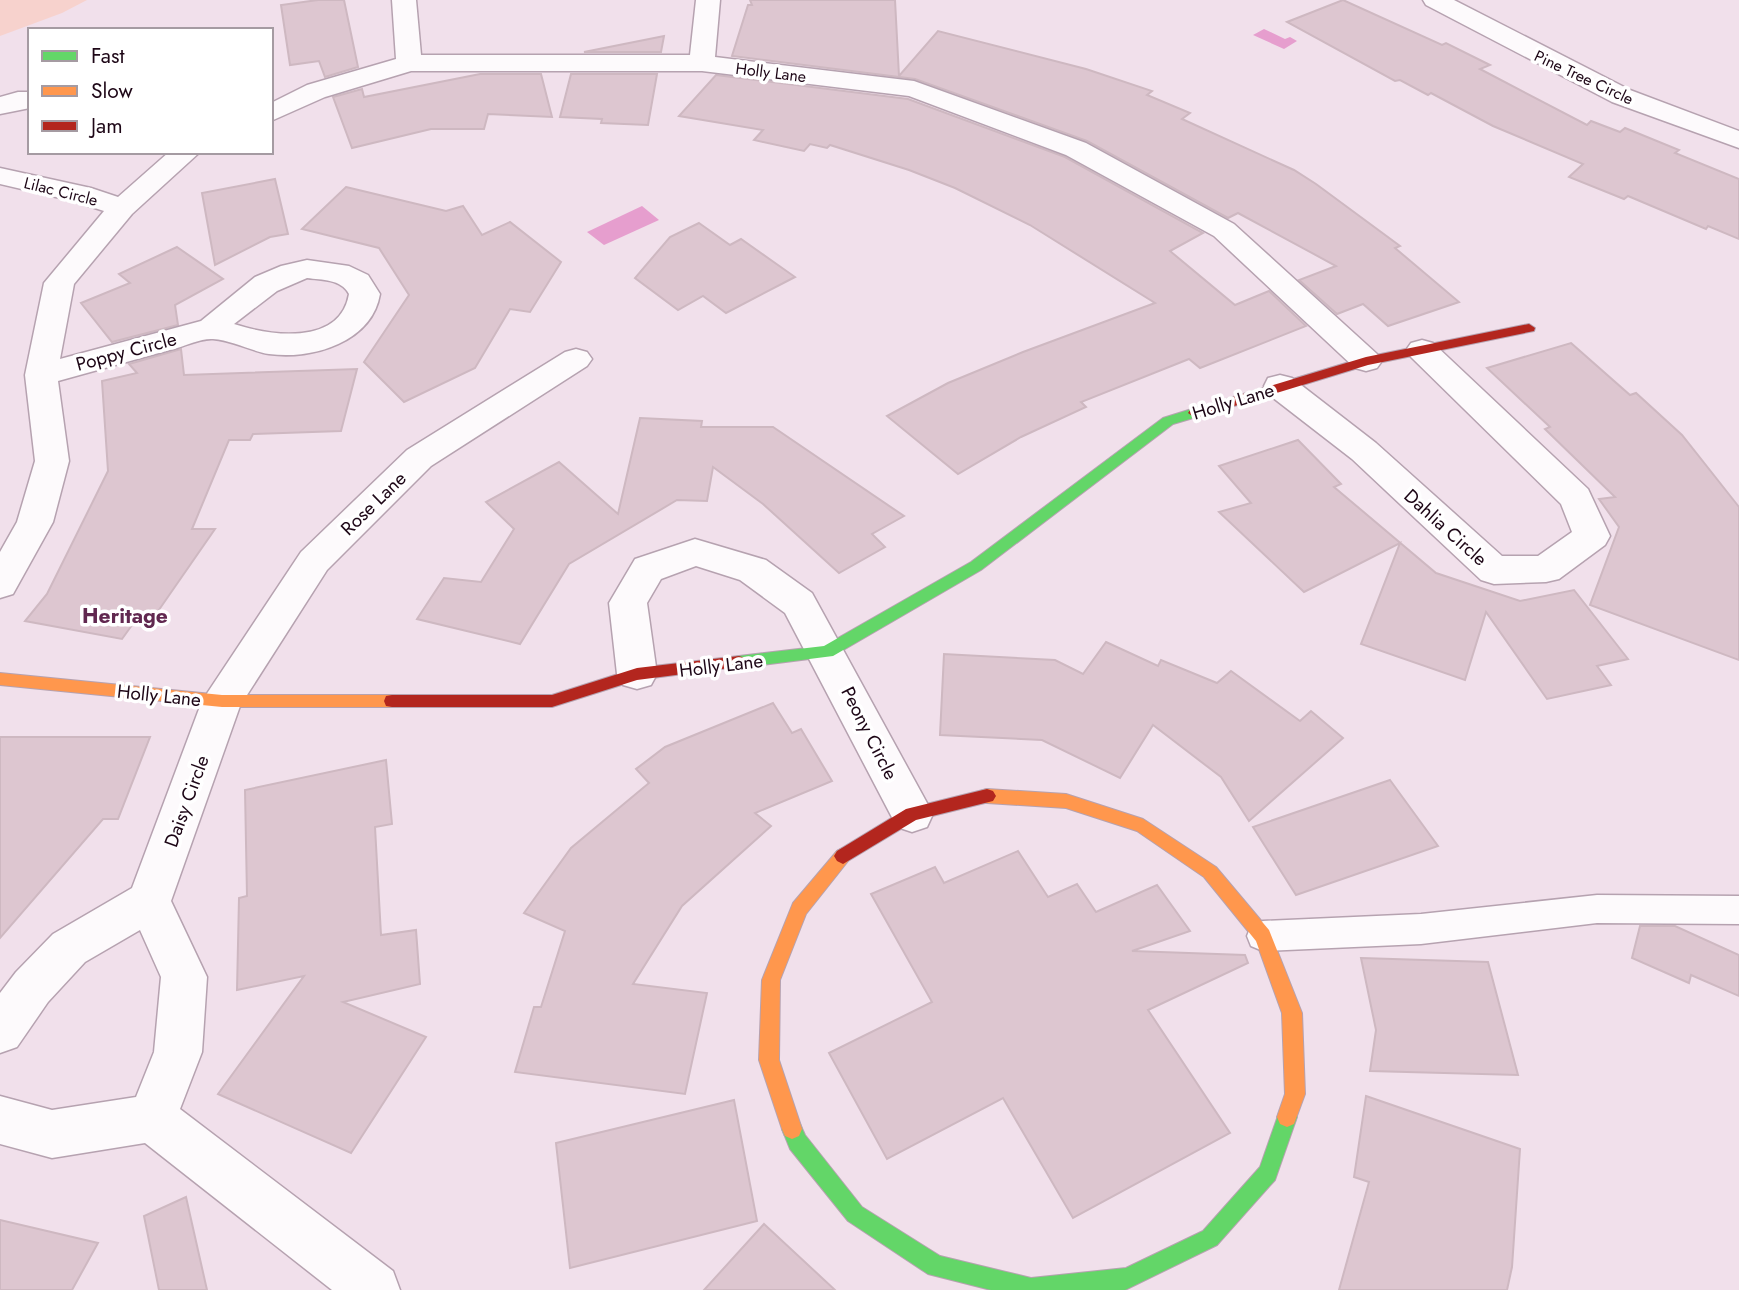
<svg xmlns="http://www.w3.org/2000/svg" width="1739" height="1290" font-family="Jost,sans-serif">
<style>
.green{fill:#f7d2cd}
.water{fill:#e69ece}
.building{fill:#ddc6d0;stroke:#ceb8c1;stroke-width:2}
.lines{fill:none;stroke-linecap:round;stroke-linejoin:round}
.lane-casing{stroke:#b6a2b0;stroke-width:3}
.street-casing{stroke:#b6a2b0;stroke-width:3}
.fast-casing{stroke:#b6a2b0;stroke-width:2}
.slow-casing{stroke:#b6a2b0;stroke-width:2}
.jam-casing{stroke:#b6a2b0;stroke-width:2}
.lane{fill:#fdfafc;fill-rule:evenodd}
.street{fill:#fdfafc;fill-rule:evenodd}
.fast{fill:#63d668;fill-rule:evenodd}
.slow{fill:#ff974d;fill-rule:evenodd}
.jam{fill:#b3261e;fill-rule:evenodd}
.labels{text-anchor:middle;stroke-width:7;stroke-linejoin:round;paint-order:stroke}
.far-street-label{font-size:16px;fill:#1d0616;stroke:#fff}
.street-label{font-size:19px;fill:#1d0616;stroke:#fff}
.neighbourhood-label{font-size:21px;font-weight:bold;fill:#612850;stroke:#fff}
</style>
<rect width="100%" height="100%" fill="#f1e0eb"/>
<!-- green -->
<path class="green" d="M0,0H87L62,13L0,36Z"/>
<!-- water -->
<g class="water">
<path d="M1264,29L1285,39L1290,37L1297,41L1284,49L1253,35Z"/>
<path d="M642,206L659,220L604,245L587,232Z"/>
</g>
<!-- building -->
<g class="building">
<path d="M318,0H344L358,67L325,77L319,61L290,65L281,5Z"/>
<path d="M750,0H895L899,76L938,31L1086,69L1152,91L1147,95L1190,113L1182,119L1294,170L1316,184L1400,246L1395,248L1459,302L1388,326L1363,304L1337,314L1299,280L1336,266L1238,213L1228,218L1087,141L915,79L732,56L748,5H752Z"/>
<path d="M1343,0L1442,45L1446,43L1490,65L1480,69L1587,125L1591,121L1620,132L1625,128L1679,150L1675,153L1739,179V239L1708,226L1706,229L1628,196L1624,199L1569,177L1583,164L1493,126L1431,93L1428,95L1400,80L1395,81L1287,22Z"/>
<path d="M664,36L661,52H584Z"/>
<path d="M480,74H541L552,117L488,114L484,129H431L352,148L333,97L362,89L364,97Z"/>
<path d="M571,74H657L648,125L601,123L602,119L560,117Z"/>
<path d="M716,75L908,99L1065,157L1203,233L1170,251L1235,305L1269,291L1306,326L1200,368L1189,359L1081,402L1086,407L1021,437L958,474L887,416L948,383L1023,352L1155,303L1030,225L955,188L909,170L830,145L827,148L810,144L804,151L754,140L763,130L679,116Z"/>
<path d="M275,179L288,234L270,237L215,265L202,193Z"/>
<path d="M346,187L446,211L463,206L482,235L510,222L561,262L530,312L510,309L475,368L404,402L364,362L409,295L379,248L302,229Z"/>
<path d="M699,223L730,245L741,239L795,277L726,313L703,296L678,310L635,278L670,237Z"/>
<path d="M177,247L223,279L175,305L178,325L112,342L81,303L130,283L119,274Z"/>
<path d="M1571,343L1630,395L1636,393L1682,435L1739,507V660L1590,605L1619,527L1599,499L1615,497L1545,429L1550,427L1487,368Z"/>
<path d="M181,349L184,375L357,369L341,431L253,434L250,440H229L192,529H215L154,617L140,614L122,639L25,621L47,594L108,471L102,381L137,373L129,364Z"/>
<path d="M640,418L702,421L701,427H773L904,516L872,534L885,547L839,573L763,504L713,467L707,501L677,500L569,564L520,644L417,619L444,578L481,582L514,529L486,502L559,462L618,514Z"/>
<path d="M1298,440L1341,484L1334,487L1436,573L1520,601L1574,590L1628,659L1597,666L1611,685L1547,699L1486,612L1465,680L1361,644L1400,543L1304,592L1219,512L1251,503L1219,466Z"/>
<path d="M1106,642L1158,666L1161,660L1217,683L1231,671L1300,721L1311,711L1343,738L1249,821L1221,777L1153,725L1120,778L1042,740L940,735L944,654L1055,660L1083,674Z"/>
<path d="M773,703L792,733L801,729L832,781L755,813L771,826L682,906L633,984L707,993L685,1094L515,1072L534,1007H541L565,931L524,913L571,848L649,783L636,769L665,747Z"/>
<path d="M0,737H150L118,819H103L0,938Z"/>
<path d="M386,760L392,824L375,827L381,935L416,930L420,984L343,1002L426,1037L351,1153L218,1094L304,976L237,990L239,898L247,896L245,790Z"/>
<path d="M1390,780L1438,846L1296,895L1253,827Z"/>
<path d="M1018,851L1048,897L1077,884L1096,912L1157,885L1190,931L1132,951L1245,955L1248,963L1148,1010L1230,1133L1073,1218L1003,1098L887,1159L829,1053L932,1002L871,894L935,867L944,883Z"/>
<path d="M1640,926H1675L1739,955V996L1691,975L1689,983L1632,958Z"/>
<path d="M1361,958L1488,962L1518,1075L1370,1071L1376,1030Z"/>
<path d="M1366,1096L1520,1149L1512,1267L1507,1290H1339L1369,1182L1354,1177Z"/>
<path d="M734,1100L757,1221L570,1268L556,1143Z"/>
<path d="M186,1197L207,1290H159L144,1216Z"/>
<path d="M0,1220L98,1243L72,1290H0Z"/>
<path d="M764,1224L835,1290H704Z"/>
</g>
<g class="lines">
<defs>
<path id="lane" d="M1597,895L1739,896V924L1597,923L1421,944L1263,951L1251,946L1247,936L1251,926L1263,921L1421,914Z"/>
<g id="street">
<path d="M392,0H416L421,55H690L696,0H720L715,57L914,81L1086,143L1234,224L1377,354L1382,361L1377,368L1366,371L1355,368L1214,236L1066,155L909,96L702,71H411L325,97L271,121V103L307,85L396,59Z"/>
<path d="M1423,0H1454L1630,90L1739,131V148L1612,102L1426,5Z"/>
<path d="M18,92H30V108L0,114V97Z"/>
<path d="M169,152H200L132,214L74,284L60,359L201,321L255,277L281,266L307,260L349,266L368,275L380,294C372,342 313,360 269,354C251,351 231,340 213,339C202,338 187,345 177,348C137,359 98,370 58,381L69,461L53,522L13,594L0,598V552L17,522L35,461L25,375L44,283L104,211L73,201L0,184V168L91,188L118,197ZM307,278C322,280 341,279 349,294C340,346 271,336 234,324L277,291Z"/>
<path d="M1422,340L1433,343L1588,489L1610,536L1605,545L1559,579L1546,582L1494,584L1481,580L1352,459L1268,394L1264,386L1268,378L1280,375L1292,378L1376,443L1502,556H1538L1572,532L1561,504L1411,357L1406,350L1411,343Z"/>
<path d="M576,349L587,352L592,359L587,366L431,466L327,570L240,706L171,901L207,977L202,1052L180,1109L393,1271L400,1290H332L145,1143L52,1158L0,1144V1096L52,1110L136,1097L154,1052L161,977L140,930L85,962L48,1002L17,1047L0,1053V993L16,972L53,934L132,888L202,701L301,552L407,450L565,352Z"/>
<path d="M695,539L766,560L812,593L933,814L927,827L912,832L897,827L785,613L740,580L696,566L661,579L647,603L657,674L651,685L637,689L623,685L617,674L609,603L635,559Z"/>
</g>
<g id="fast">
<path d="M1195,408L1200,410L1202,413L1200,416L1173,424L981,570L833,656L739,668L733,666L731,662L733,658L739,656L824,646L971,562L1163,418Z"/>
<path d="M1287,1107L1294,1110L1297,1117L1275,1180L1217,1245L1125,1290H991L928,1274L848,1221L790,1149L782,1129L785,1122L792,1119L799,1122L805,1135L862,1207L940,1256L1031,1278L1126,1268L1203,1231L1260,1167L1280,1110Z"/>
</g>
<g id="slow">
<path d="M0,673L222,695H392L398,696L400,701L398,706L392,707H222L0,685Z"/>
<path d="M987,789L1066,794L1143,819L1216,867L1269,930L1302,1013L1305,1094L1294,1124L1287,1127L1280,1124L1277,1117L1285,1094L1282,1013L1256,941L1204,877L1137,831L1066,808L987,803L981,801L978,796L981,791Z"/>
<path d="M843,848L849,851L852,856L806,914L780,980L779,1060L802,1129L799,1136L792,1139L785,1136L782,1129L759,1060L762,980L793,903L837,851Z"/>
</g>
<g id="jam">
<path d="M1529,324L1535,328L1534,331L1368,365L1195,418L1188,413L1190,410L1366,357Z"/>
<path d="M739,656L745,658L747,662L745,666L637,680L552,707H392L386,706L384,701L386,696L392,695H552L637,668Z"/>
<path d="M987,789L993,791L996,796L993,801L916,820L843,864L837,861L834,856L837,851L906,809Z"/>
</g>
</defs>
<!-- lane casing -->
<use href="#lane" class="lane-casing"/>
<!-- street casing -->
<use href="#street" class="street-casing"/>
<!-- fast casing -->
<use href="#fast" class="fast-casing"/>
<!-- slow casing -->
<use href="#slow" class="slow-casing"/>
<!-- jam casing -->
<use href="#jam" class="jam-casing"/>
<!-- lane -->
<use href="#lane" class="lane"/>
<!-- street -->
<use href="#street" class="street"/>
<!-- fast -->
<use href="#fast" class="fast"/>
<!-- slow -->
<use href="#slow" class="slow"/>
<!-- jam -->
<use href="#jam" class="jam"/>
</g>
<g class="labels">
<!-- far-street labels -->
<g class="far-street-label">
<text transform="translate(771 72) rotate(7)" y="6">Holly Lane</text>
<text transform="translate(1584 77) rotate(25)" y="6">Pine Tree Circle</text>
<text transform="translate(61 191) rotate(14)" y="6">Lilac Circle</text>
</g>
<!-- street labels -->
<g class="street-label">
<text transform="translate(126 351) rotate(-15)" y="7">Poppy Circle</text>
<text transform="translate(1233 401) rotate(-17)" y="7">Holly Lane</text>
<text transform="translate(373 503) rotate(-44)" y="7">Rose Lane</text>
<text transform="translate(1446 527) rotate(42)" y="7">Dahlia Circle</text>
<text transform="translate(721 665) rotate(-7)" y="7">Holly Lane</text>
<text transform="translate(159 695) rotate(6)" y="7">Holly Lane</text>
<text transform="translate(870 733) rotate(63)" y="7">Peony Circle</text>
<text transform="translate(186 801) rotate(-70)" y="7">Daisy Circle</text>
</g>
<!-- neighbourhood labels -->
<g class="neighbourhood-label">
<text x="125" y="623">Heritage</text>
</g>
</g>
<!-- legend -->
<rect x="28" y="28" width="245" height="126" fill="#ffffff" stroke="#a59ba2" stroke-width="2"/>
<rect x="42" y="51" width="35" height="10" fill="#63d668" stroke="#a59ba2" stroke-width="2"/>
<text x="91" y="63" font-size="21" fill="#1d0616">Fast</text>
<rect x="42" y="86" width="35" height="10" fill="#ff974d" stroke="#a59ba2" stroke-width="2"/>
<text x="91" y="98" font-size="21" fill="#1d0616">Slow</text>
<rect x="42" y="121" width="35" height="10" fill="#b3261e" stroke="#a59ba2" stroke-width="2"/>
<text x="91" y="133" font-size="21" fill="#1d0616">Jam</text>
</svg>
